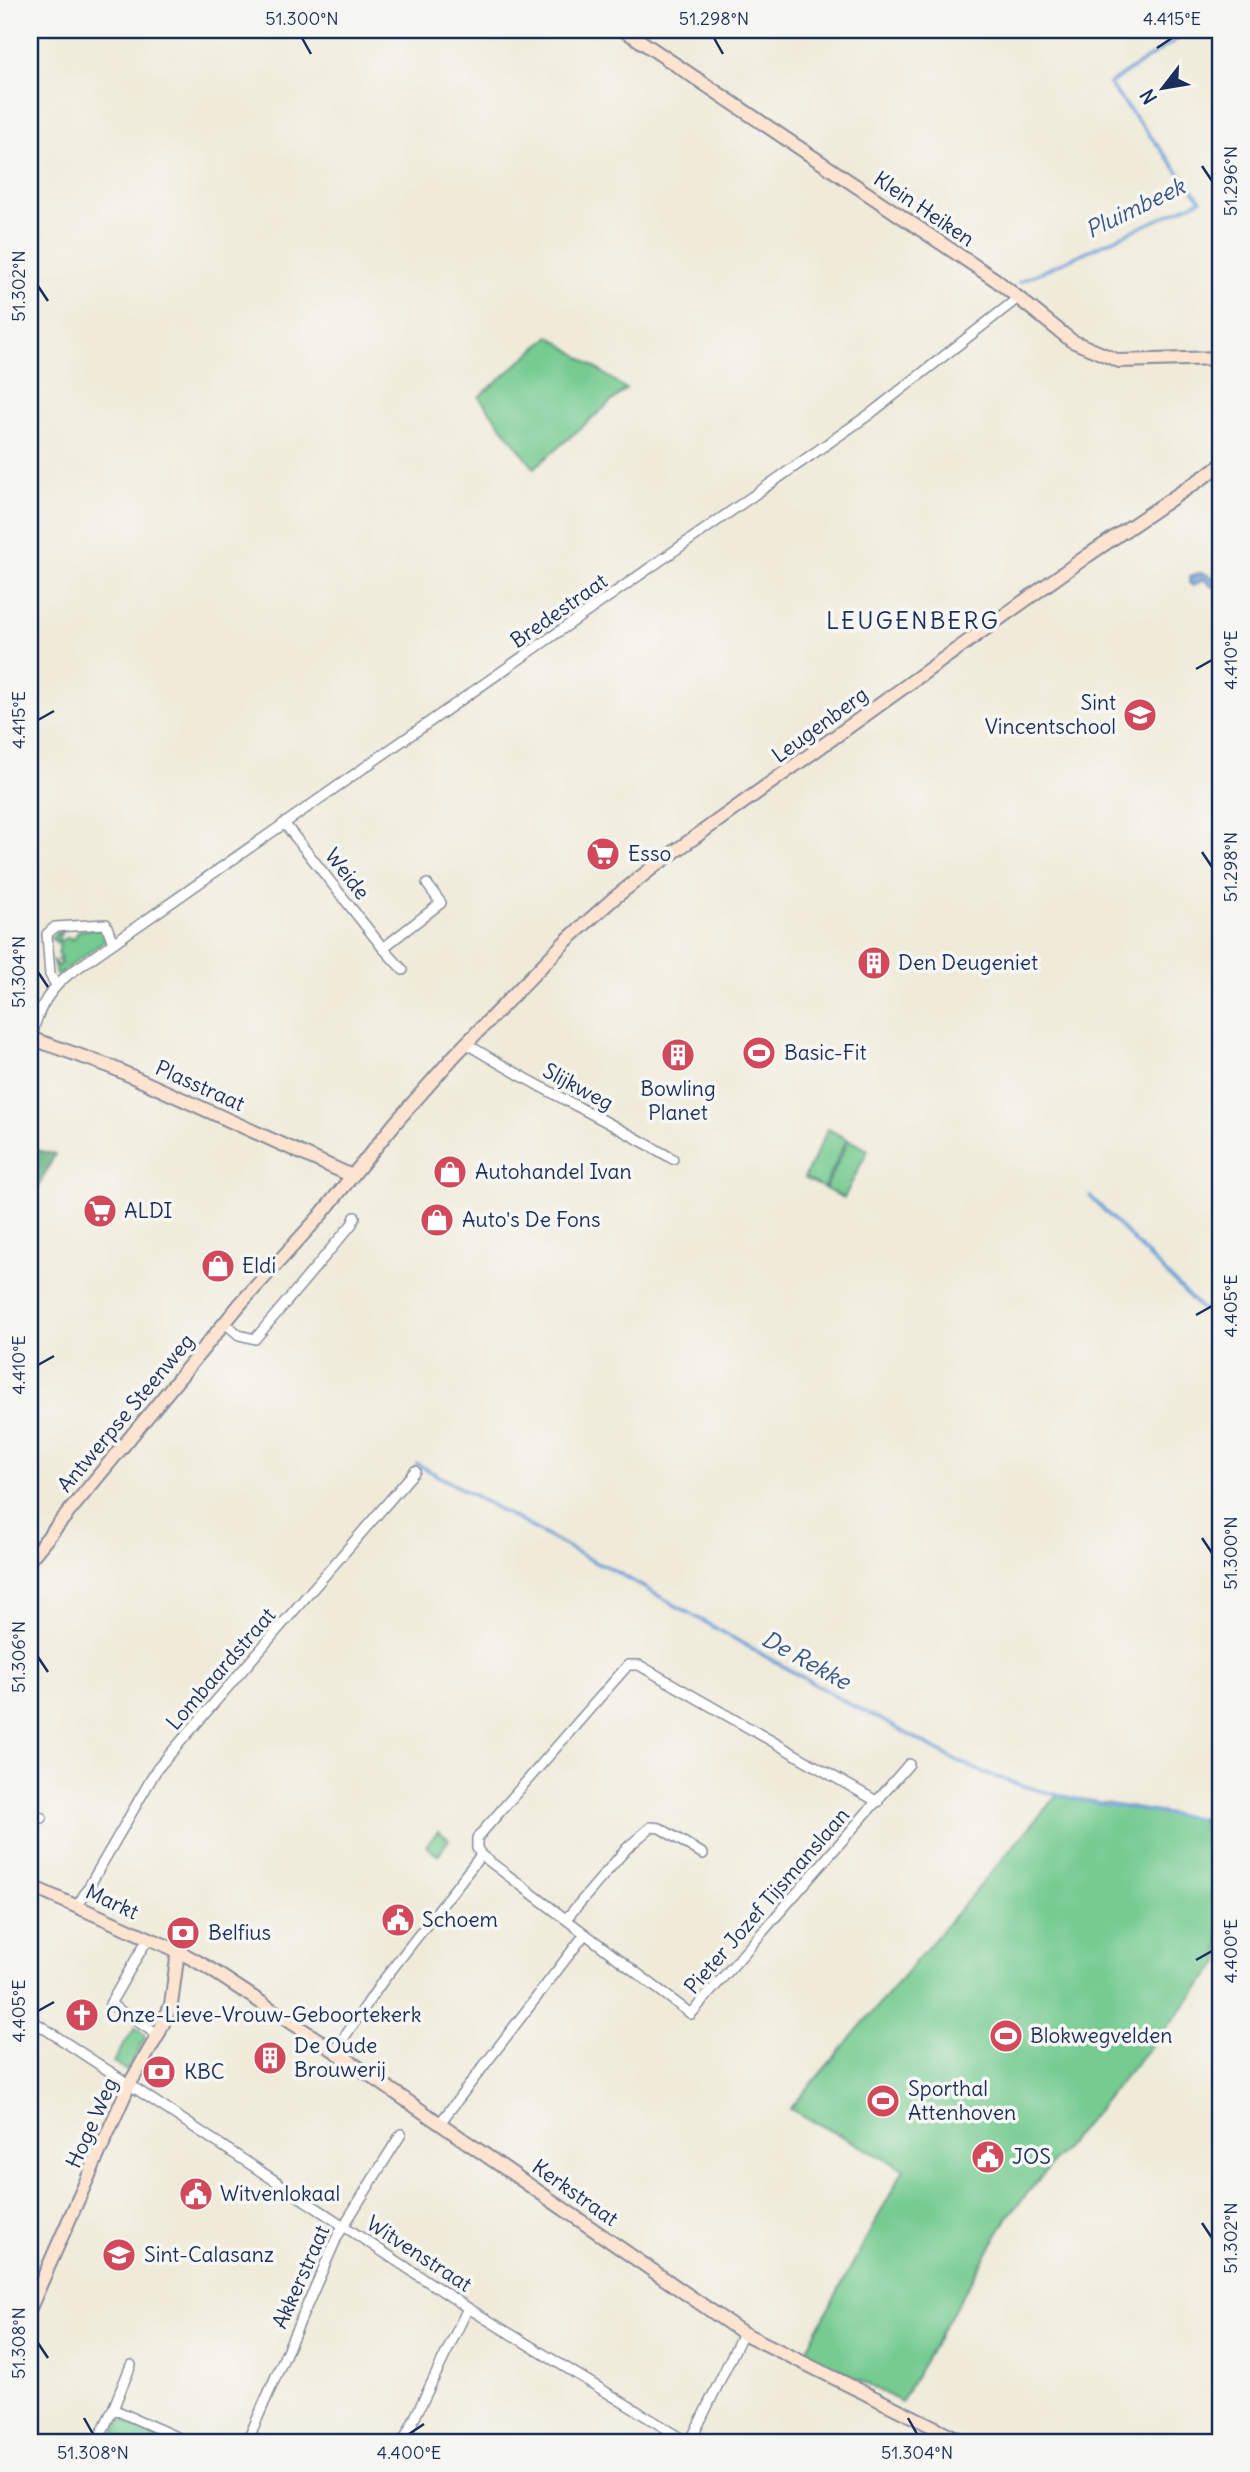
<svg xmlns="http://www.w3.org/2000/svg" width="1250" height="2472" font-family="Delius,sans-serif">
<style>
.green{fill:#75cb90;stroke:#487d77;stroke-width:2}
.forest{fill:#60af7a;stroke:#3e6f6c;stroke-width:2}
.water{fill:#6d9fd8;stroke:#44679b;stroke-width:2}
.lines{fill:none;stroke-linecap:round;stroke-linejoin:round}
.stream{stroke:#6d9fd8;stroke-width:3.5}
.street-casing{stroke:#868d9c;stroke-width:12}
.secondary-casing{stroke:#868d9c;stroke-width:16}
.street{stroke:#fff;stroke-width:9}
.secondary{stroke:#fde4d1;stroke-width:12}
.ticks{fill:none;stroke:#1b2f5e;stroke-width:2.5}
.labels{text-anchor:middle;stroke-width:7;stroke-linejoin:round;paint-order:stroke}
.street-label{font-size:21px;fill:#1b2f5e;stroke:#f6f6f2}
.poi-label{font-size:21px;fill:#1b2f5e;stroke:#f6f6f2;text-anchor:start}
.water-label{font-size:23px;font-style:italic;fill:#385689;stroke:#f6f6f2}
.quarter-label{font-size:24px;letter-spacing:2px;fill:#1b2f5e;stroke:#f6f6f2}
.neatline{fill:none;stroke:#1b2f5e;stroke-width:2.5}
.ticks-label{font-size:18px;text-anchor:middle;fill:#1b2f5e}
</style>
<rect width="100%" height="100%" fill="#f6f6f2"/>
<filter id="ink" filterUnits="userSpaceOnUse"><feTurbulence type="fractalNoise" baseFrequency=".0143" numOctaves="2"/><feDisplacementMap in="SourceGraphic" scale="14" xChannelSelector="R" yChannelSelector="G"/><feConvolveMatrix kernelMatrix="1 2 1 2 8 2 1 2 1" color-interpolation-filters="sRGB"/></filter>
<filter id="wash" filterUnits="userSpaceOnUse"><feTurbulence type="fractalNoise" baseFrequency=".00686" numOctaves="4" result="noise"/><feDisplacementMap in="SourceGraphic" scale="28" xChannelSelector="R" yChannelSelector="G"/><feGaussianBlur stdDeviation="1.57" result="paint"/><feColorMatrix in="noise" values="0 0 0 0 0 0 0 0 0 0 0 0 0 0 0 0 0 1.4 0 .05"/><feComposite in="paint" operator="in"/></filter>
<g filter="url(#wash)">
<rect width="100%" height="100%" fill="#f0ebd9"/>
<!-- green -->
<g class="green">
<path d="M550,336L626,389L534,468L479,397Z"/>
<path d="M100,929L105,932V941L58,975L56,974L53,961L58,966L61,963L58,960L61,957L58,954L60,945L51,938L56,933L62,932L58,938L60,941L69,937L72,940L80,930Z"/>
<path d="M828,1129L847,1139L824,1188L804,1178Z"/>
<path d="M849,1140L868,1150L844,1198L825,1189Z"/>
<path d="M1057,1795L1201,1819L1203,1830L1220,1847V1963L1009,2215L901,2402L805,2352L904,2169L790,2109Z"/>
<path d="M438,1831L449,1839L438,1855L426,1846Z"/>
<path d="M135,2027L144,2034L145,2038L127,2071L113,2062Z"/>
<path d="M121,2419L161,2438L159,2442H110Z"/>
</g>
<!-- forest -->
<path class="forest" d="M30,1149L55,1154L30,1204Z"/>
<!-- water -->
<path class="water" d="M1220,571V587H1212L1204,579L1194,586L1189,583L1190,577C1200,570 1205,573 1214,578L1216,573Z"/>
<g class="lines">
<!-- stream -->
<g class="stream">
<path d="M1019,282L1201,200L1109,84L1191,30"/>
<path d="M1090,1196L1200,1308L1220,1315"/>
<path d="M417,1464L598,1564L606,1566L853,1706C901,1727 943,1758 993,1776C1061,1801 1132,1809 1204,1819"/>
<path d="M1220,1800L1204,1819L1208,1832L1220,1843"/>
</g>
</g>
</g>
<g filter="url(#ink)">
<g class="lines">
<defs>
<g id="street">
<path d="M284,823L383,948L403,970"/>
<path d="M383,948L441,903L427,884"/>
<path d="M56,985L50,975L47,934L55,927L106,924L113,943"/>
<path d="M32,1038C36,1012 48,991 69,974L870,414L1018,298"/>
<path d="M467,1044C534,1086 605,1119 673,1159"/>
<path d="M225,1323L239,1335L255,1339L352,1224L355,1217"/>
<path d="M30,1812L42,1818"/>
<path d="M481,1855L691,2014L909,1764"/>
<path d="M481,1855L477,1848V1838L628,1665H639L878,1802"/>
<path d="M77,1907L157,1769L415,1471"/>
<path d="M566,1919L627,1848L651,1827L660,1828L703,1854"/>
<path d="M147,1940L110,2004L158,2035"/>
<path d="M30,2019L468,2308L688,2442"/>
<path d="M335,2051L382,1982L481,1855"/>
<path d="M440,2123L585,1934"/>
<path d="M113,2409L131,2365"/>
<path d="M97,2442L113,2409L188,2442"/>
<path d="M247,2442L338,2235L401,2134"/>
<path d="M403,2442L468,2308"/>
<path d="M690,2442L743,2333"/>
</g>
<g id="secondary">
<path d="M624,30L996,280L1072,341L1119,361L1220,358"/>
<path d="M30,1038L109,1066L352,1176"/>
<path d="M30,1559L241,1303L319,1217L396,1122L455,1055L567,940L613,899L656,865L1087,556L1220,466"/>
<path d="M30,1886L178,1951L207,1967L335,2051L743,2333L964,2442"/>
<path d="M30,2308L129,2085L158,2035L171,2005L178,1951"/>
</g>
</defs>
<!-- street casing -->
<use href="#street" class="street-casing"/>
<!-- secondary casing -->
<use href="#secondary" class="secondary-casing"/>
<!-- street -->
<use href="#street" class="street"/>
<!-- secondary -->
<use href="#secondary" class="secondary"/>
</g>
</g>
<!-- ticks -->
<path class="ticks" d="M302,38L311,54M714,38L723,54M1157,48L1172,38M1202,166L1212,181M38,286L48,301M1196,669L1212,660M38,720L54,711M1202,852L1212,867M38,972L48,987M1196,1315L1212,1306M38,1365L54,1356M1202,1538L1212,1553M38,1657L48,1672M1196,1960L1212,1951M38,2011L54,2002M1202,2223L1212,2238M38,2343L48,2358M84,2418L93,2434M908,2418L917,2434M409,2434L424,2424"/>
<!-- icons -->
<defs>
<symbol id="school-disc" viewBox="-11 -11 22 22"><circle r="9.5" fill="#d1495b" stroke="#f6f6f2"/><path d="M0-5L7-2L0 1L-7-2ZM-4 1L0 2.5L4 1V4Q0 6-4 4Z" fill="#fff"/></symbol>
<symbol id="supermarket-disc" viewBox="-11 -11 22 22"><circle r="9.5" fill="#d1495b" stroke="#f6f6f2"/><path d="M-6-5.5h2.5l.6 2H6L4.5 2H-2.5L-4.4-4H-6ZM-1.5 3.2a1.3 1.3 0 1 0 .1 0ZM3 3.2a1.3 1.3 0 1 0 .1 0Z" fill="#fff"/></symbol>
<symbol id="building-disc" viewBox="-11 -11 22 22"><circle r="9.5" fill="#d1495b" stroke="#f6f6f2"/><path d="M-4-6H4V6H1V3H-1V6H-4ZM-2.5-4.3h1.7v1.8h-1.7ZM.8-4.3h1.7v1.8H.8ZM-2.5-1h1.7V.8h-1.7ZM.8-1h1.7V.8H.8Z" fill="#fff"/></symbol>
<symbol id="stadium-disc" viewBox="-11 -11 22 22"><circle r="9.5" fill="#d1495b" stroke="#f6f6f2"/><path d="M0-5a6.5 5 0 1 0 0 10a6.5 5 0 1 0 0-10ZM-3.5-1.8h7v3.6h-7Z" fill="#fff"/></symbol>
<symbol id="shop-disc" viewBox="-11 -11 22 22"><circle r="9.5" fill="#d1495b" stroke="#f6f6f2"/><path d="M-5-2.5h2.3a2.7 3.5 0 0 1 5.4 0H5L5.5 6h-11ZM-1.5-2.5h3a1.5 2.3 0 0 0-3 0Z" fill="#fff"/></symbol>
<symbol id="civic-disc" viewBox="-11 -11 22 22"><circle r="9.5" fill="#d1495b" stroke="#f6f6f2"/><path d="M-.6-6.5H3V-4.5H.6V-3L4-1V1h2V6H-6V1h2V-1L-.6-3ZM-1.2 2.5V6h2.4V2.5Z" fill="#fff"/></symbol>
<symbol id="bank-disc" viewBox="-11 -11 22 22"><circle r="9.5" fill="#d1495b" stroke="#f6f6f2"/><path d="M-6-4H6V4H-6ZM0-2.3a2.3 2.3 0 1 0 0 4.6a2.3 2.3 0 1 0 0-4.6Z" fill="#fff"/></symbol>
<symbol id="church-disc" viewBox="-11 -11 22 22"><circle r="9.5" fill="#d1495b" stroke="#f6f6f2"/><path d="M-1.2-6h2.4v3.5h3.3v2.4h-3.3V6h-2.4V-.1h-3.3v-2.4h3.3Z" fill="#fff"/></symbol>
</defs>
<g fill-rule="evenodd">
<use href="#school-disc" x="1121" y="696" width="38" height="38"/>
<use href="#supermarket-disc" x="584" y="835" width="38" height="38"/>
<use href="#building-disc" x="855" y="944" width="38" height="38"/>
<use href="#stadium-disc" x="740" y="1034" width="38" height="38"/>
<use href="#building-disc" x="659" y="1036" width="38" height="38"/>
<use href="#shop-disc" x="431" y="1153" width="38" height="38"/>
<use href="#supermarket-disc" x="81" y="1192" width="38" height="38"/>
<use href="#shop-disc" x="418" y="1201" width="38" height="38"/>
<use href="#shop-disc" x="199" y="1247" width="38" height="38"/>
<use href="#civic-disc" x="379" y="1901" width="38" height="38"/>
<use href="#bank-disc" x="164" y="1914" width="38" height="38"/>
<use href="#church-disc" x="63" y="1996" width="38" height="38"/>
<use href="#stadium-disc" x="987" y="2017" width="38" height="38"/>
<use href="#building-disc" x="251" y="2039" width="38" height="38"/>
<use href="#bank-disc" x="140" y="2053" width="38" height="38"/>
<use href="#stadium-disc" x="864" y="2082" width="38" height="38"/>
<use href="#civic-disc" x="969" y="2138" width="38" height="38"/>
<use href="#civic-disc" x="177" y="2175" width="38" height="38"/>
<use href="#school-disc" x="100" y="2236" width="38" height="38"/>
</g>
<g class="labels">
<!-- street labels -->
<g class="street-label">
<text transform="translate(924 209) rotate(34)" y="7">Klein Heiken</text>
<text transform="translate(559 611) rotate(-35)" y="7">Bredestraat</text>
<text transform="translate(820 725) rotate(-36)" y="7">Leugenberg</text>
<text transform="translate(347 874) rotate(52)" y="7">Weide</text>
<text transform="translate(200 1086) rotate(24)" y="7">Plasstraat</text>
<text transform="translate(578 1087) rotate(28)" y="7">Slijkweg</text>
<text transform="translate(126 1413) rotate(-50)" y="7">Antwerpse Steenweg</text>
<text transform="translate(221 1669) rotate(-49)" y="7">Lombaardstraat</text>
<text transform="translate(767 1901) rotate(-49)" y="7">Pieter Jozef Tijsmanslaan</text>
<text transform="translate(112 1902) rotate(25)" y="7">Markt</text>
<text transform="translate(92 2123) rotate(-66)" y="7">Hoge Weg</text>
<text transform="translate(575 2193) rotate(35)" y="7">Kerkstraat</text>
<text transform="translate(419 2254) rotate(33)" y="7">Witvenstraat</text>
<text transform="translate(301 2277) rotate(-66)" y="7">Akkerstraat</text>
</g>
<!-- poi labels -->
<g class="poi-label">
<text x="1116" y="710" text-anchor="end">Sint<tspan x="1116" dy="24">Vincentschool</tspan></text>
<text x="628" y="861">Esso</text>
<text x="898" y="970">Den Deugeniet</text>
<text x="784" y="1060">Basic-Fit</text>
<text x="678" y="1096" text-anchor="middle">Bowling<tspan x="678" dy="24">Planet</tspan></text>
<text x="475" y="1179">Autohandel Ivan</text>
<text x="124" y="1218">ALDI</text>
<text x="462" y="1227">Auto's De Fons</text>
<text x="242" y="1273">Eldi</text>
<text x="422" y="1927">Schoem</text>
<text x="208" y="1940">Belfius</text>
<text x="106" y="2022">Onze-Lieve-Vrouw-Geboortekerk</text>
<text x="1030" y="2043">Blokwegvelden</text>
<text x="294" y="2053">De Oude<tspan x="294" dy="24">Brouwerij</tspan></text>
<text x="184" y="2079">KBC</text>
<text x="908" y="2096">Sporthal<tspan x="908" dy="24">Attenhoven</tspan></text>
<text x="1012" y="2164">JOS</text>
<text x="220" y="2201">Witvenlokaal</text>
<text x="144" y="2262">Sint-Calasanz</text>
</g>
<!-- water labels -->
<g class="water-label">
<text transform="translate(1135 208) rotate(-26)" y="8">Pluimbeek</text>
<text transform="translate(806 1660) rotate(29)" y="8">De Rekke</text>
</g>
<!-- quarter labels -->
<g class="quarter-label">
<text x="913" y="629">LEUGENBERG</text>
</g>
</g>
<!-- margin -->
<rect width="1250" height="2472" fill="none" stroke="#f6f6f2" stroke-width="77"/>
<!-- north arrow -->
<g transform="translate(1163 88) rotate(239)" stroke="#f6f6f2" stroke-width="5" paint-order="stroke">
<path d="M0-5L12 26L0 18L-12 26Z" fill="#1b2f5e"/>
<text y="-10" font-size="19" font-weight="bold" text-anchor="middle" fill="#1b2f5e">N</text>
</g>
<rect x="38" y="38" width="1174" height="2396" class="neatline"/>
<g class="ticks-label">
<text x="302" y="25">51.300°N</text>
<text x="714" y="25">51.298°N</text>
<text x="1172" y="25">4.415°E</text>
<text transform="translate(1231 181) rotate(-90)" y="6">51.296°N</text>
<text transform="translate(19 286) rotate(-90)" y="6">51.302°N</text>
<text transform="translate(1231 660) rotate(-90)" y="6">4.410°E</text>
<text transform="translate(19 720) rotate(-90)" y="6">4.415°E</text>
<text transform="translate(1231 867) rotate(-90)" y="6">51.298°N</text>
<text transform="translate(19 972) rotate(-90)" y="6">51.304°N</text>
<text transform="translate(1231 1306) rotate(-90)" y="6">4.405°E</text>
<text transform="translate(19 1365) rotate(-90)" y="6">4.410°E</text>
<text transform="translate(1231 1553) rotate(-90)" y="6">51.300°N</text>
<text transform="translate(19 1657) rotate(-90)" y="6">51.306°N</text>
<text transform="translate(1231 1951) rotate(-90)" y="6">4.400°E</text>
<text transform="translate(19 2011) rotate(-90)" y="6">4.405°E</text>
<text transform="translate(1231 2238) rotate(-90)" y="6">51.302°N</text>
<text transform="translate(19 2343) rotate(-90)" y="6">51.308°N</text>
<text x="93" y="2459">51.308°N</text>
<text x="409" y="2459">4.400°E</text>
<text x="917" y="2459">51.304°N</text>
</g>
</svg>
